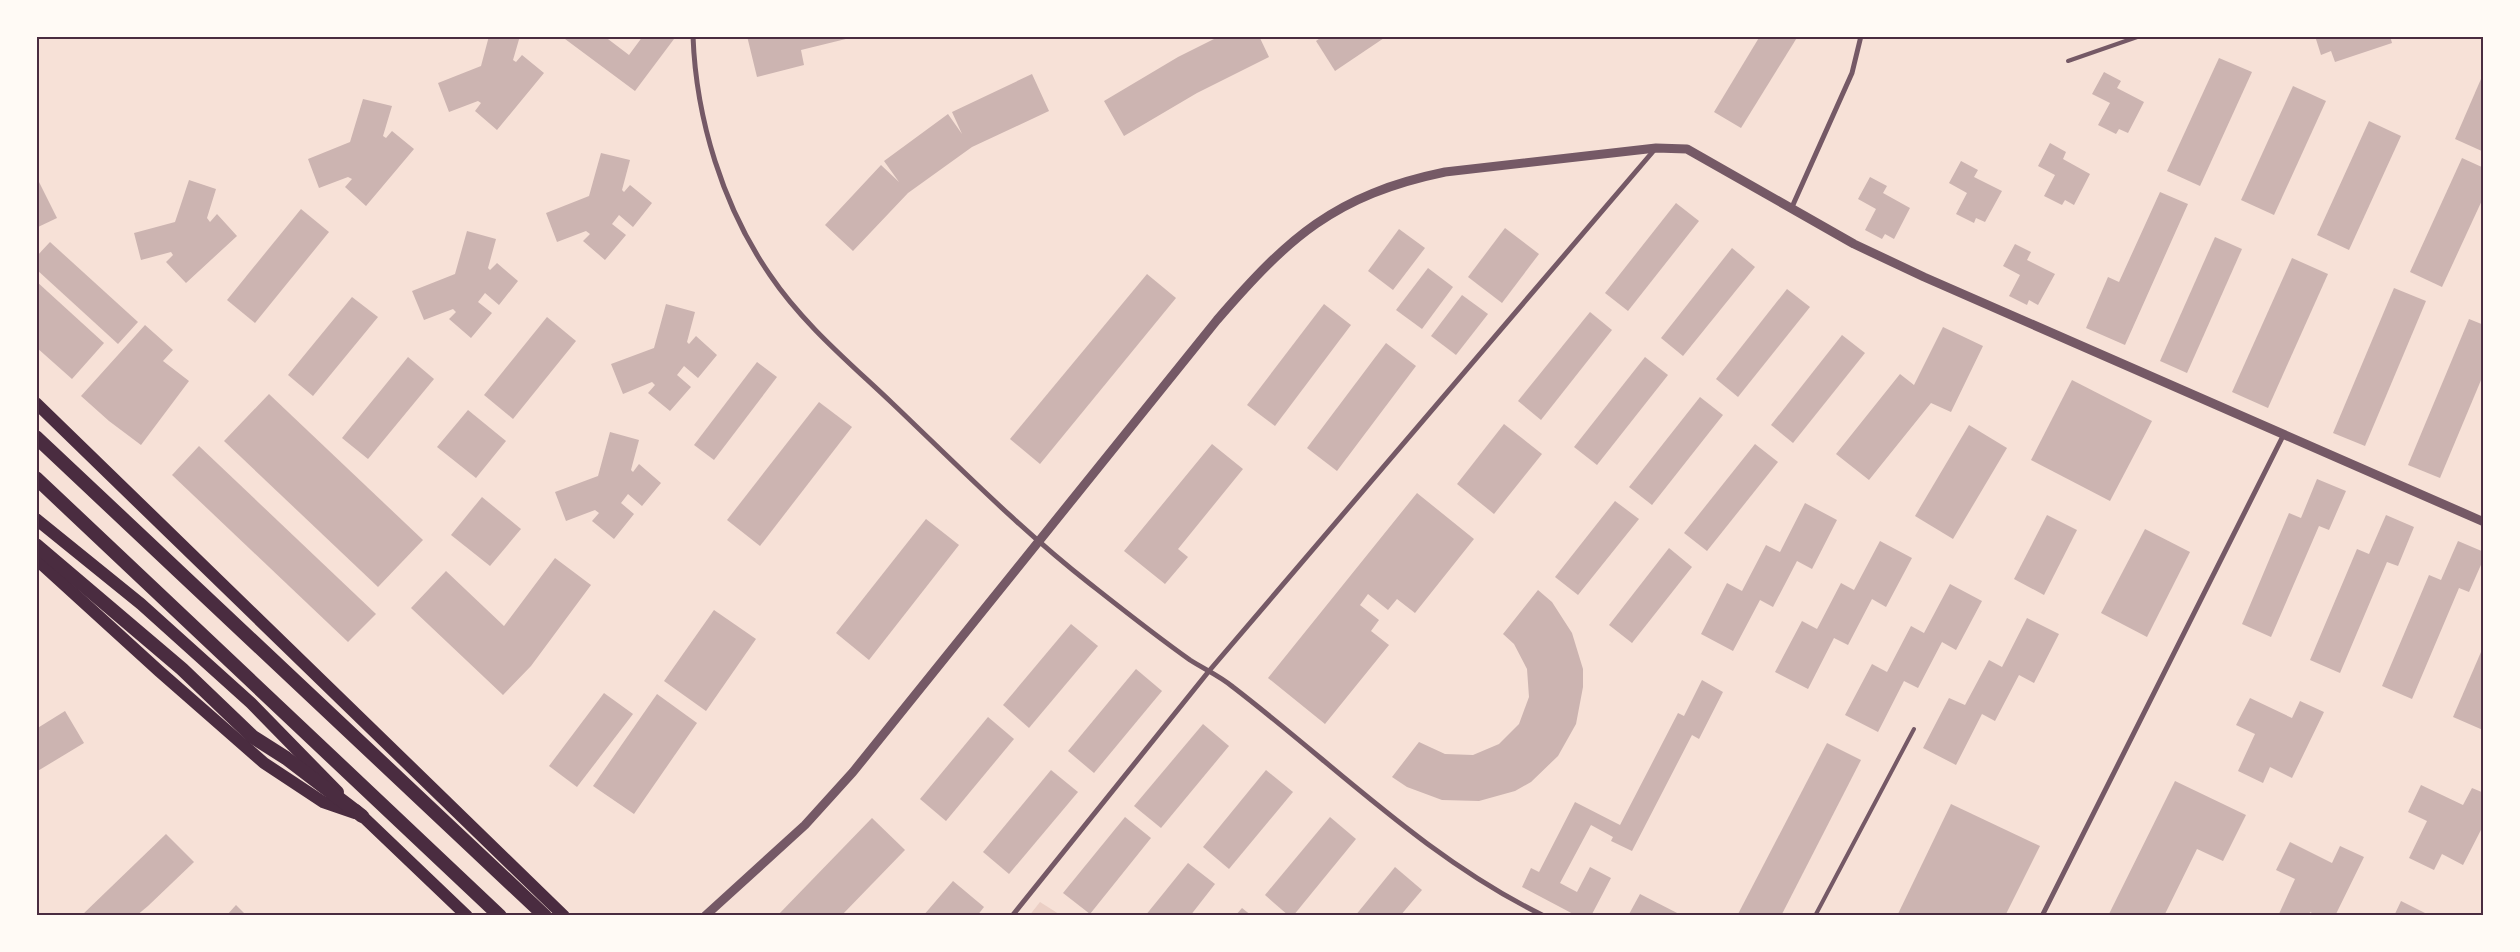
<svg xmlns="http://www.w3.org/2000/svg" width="2520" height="952" font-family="Raleway,sans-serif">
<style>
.green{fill:#ebcfc5}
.building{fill:#ccb4b1}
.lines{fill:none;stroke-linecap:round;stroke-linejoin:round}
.service{stroke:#755966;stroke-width:4}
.minor{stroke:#755966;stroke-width:5}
.tertiary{stroke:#755966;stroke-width:9}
.primary{stroke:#4a2c40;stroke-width:12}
.trunk{stroke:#4a2c40;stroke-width:14}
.neatline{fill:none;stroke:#4a2c40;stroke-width:2}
</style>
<rect width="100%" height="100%" fill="#f7e1d7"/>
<!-- green -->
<path class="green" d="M1040,902L1062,916H1029Z"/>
<!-- building -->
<g class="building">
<path d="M489,36H520L513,60L516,62L522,55L544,73L497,130L475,111L481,103L478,101L449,112L438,83L481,66Z"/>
<path d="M561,36H604L629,55L643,36H671L674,39L635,91Z"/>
<path d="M747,36H854V37L801,50L804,65L757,77Z"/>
<path d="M1220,36H1259L1269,57L1197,93L1124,136L1104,101L1178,57Z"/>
<path d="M1323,36H1387L1335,71L1316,41Z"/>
<path d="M1760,36H1798L1741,128L1714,112Z"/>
<path d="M2315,36H2390L2392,43L2335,62L2331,51L2321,55Z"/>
<path d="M2219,58L2252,72L2200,186L2167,171Z"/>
<path d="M2104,72L2121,81L2117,88L2144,102L2128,133L2119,129L2116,134L2098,125L2110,103L2092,94Z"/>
<path d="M2484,72V152L2455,139Z"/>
<path d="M1032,74L1049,111L972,147L908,193L853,251L825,225L881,165L899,182L884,161L948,114L962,134L952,112Z"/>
<path d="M2293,86L2326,101L2274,215L2241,200Z"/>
<path d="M363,99L392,106L383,136L386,138L392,131L414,149L366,206L345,187L352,179L348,177L319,188L308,159L350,142Z"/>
<path d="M2369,121L2401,136L2349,250L2317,235Z"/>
<path d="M2050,143L2066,152L2063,159L2090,174L2074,205L2065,200L2062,205L2044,196L2055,175L2038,166Z"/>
<path d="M601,153L630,160L622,190L624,192L630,185L652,203L633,227L619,215L612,224L626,235L605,260L583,241L590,234L586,231L557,242L546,213L589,196Z"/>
<path d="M2462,158L2484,168V196L2442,287L2410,272Z"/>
<path d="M1961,161L1978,170L1974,177L2002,191L1985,222L1976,218L1974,223L1956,214L1967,193L1949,183Z"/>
<path d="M36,176L57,218L36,228Z"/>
<path d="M1870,177L1887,186L1883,193L1910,208L1894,239L1885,234L1882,239L1865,230L1876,209L1858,199Z"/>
<path d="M189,180L216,189L207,218L210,222L217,214L237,236L186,283L166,262L173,255L171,252L141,260L134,233L175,222Z"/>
<path d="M2160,192L2188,204L2125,345L2086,328L2108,277L2119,282Z"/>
<path d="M1676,203L1699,221L1628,311L1605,293Z"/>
<path d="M301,209L329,232L255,323L227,300Z"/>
<path d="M1505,228L1539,254L1502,303L1468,277Z"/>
<path d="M1399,229L1425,248L1393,290L1368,271Z"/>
<path d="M467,231L496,239L488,268L490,270L497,263L518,281L499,305L485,293L478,302L492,313L471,338L449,319L456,312L453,309L424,320L412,291L455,274Z"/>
<path d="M2215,237L2242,249L2187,373L2160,361Z"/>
<path d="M50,242L138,322L118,344L36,269V257Z"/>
<path d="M2015,244L2031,252L2027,260L2055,274L2038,305L2029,300L2027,305L2009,296L2020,275L2003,266Z"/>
<path d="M1732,248L1755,267L1683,356L1661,338Z"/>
<path d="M2292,258L2328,274L2268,408L2232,392Z"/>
<path d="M1428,268L1453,287L1422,329L1396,310Z"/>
<path d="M1147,274L1176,298L1040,464L1010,439Z"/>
<path d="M36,281L104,343L72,379L36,347Z"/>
<path d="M2394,288L2426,301L2365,446L2333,433Z"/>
<path d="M1787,289L1810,307L1738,397L1716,379Z"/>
<path d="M1462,295L1488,314L1456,355L1431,336Z"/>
<path d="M352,297L378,317L313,396L288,375Z"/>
<path d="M666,304L695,312L687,342L689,344L696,336L717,355L698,378L684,366L677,375L691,387L670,411L648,393L655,385L652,382L623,394L611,364L654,348Z"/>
<path d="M1324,304L1351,325L1275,426L1247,405Z"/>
<path d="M1590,312L1612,330L1541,420L1518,401Z"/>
<path d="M547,317L576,341L513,419L484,395Z"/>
<path d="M2469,319L2484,325V373L2440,478L2408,465Z"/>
<path d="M145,325L173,350L163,361L189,381L141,445L109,421L81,396Z"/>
<path d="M1943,327L1983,346L1951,412L1931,403L1869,480L1836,454L1900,374L1914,385Z"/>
<path d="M1842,335L1865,353L1793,443L1771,425Z"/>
<path d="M1386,343L1416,366L1337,471L1307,448Z"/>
<path d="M408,357L434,379L368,459L342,438Z"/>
<path d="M1645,357L1668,375L1597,465L1574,447Z"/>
<path d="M757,362L777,377L714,460L694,445Z"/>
<path d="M2072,380L2152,421L2110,501L2031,460Z"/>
<path d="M269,394L423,540L378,587L224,441Z"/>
<path d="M1700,397L1723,415L1652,505L1629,487Z"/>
<path d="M819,402L852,427L760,546L727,520Z"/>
<path d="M468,410L506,441L476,478L437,447Z"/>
<path d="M1504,424L1542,454L1494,514L1457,484Z"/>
<path d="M1969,425L2007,448L1953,539L1915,516Z"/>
<path d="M610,432L639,440L631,470L633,472L639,464L661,483L642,506L628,494L621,503L634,514L614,539L592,521L599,513L595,510L566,521L555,492L598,476Z"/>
<path d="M1212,444L1243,469L1178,549L1188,557L1165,584L1124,551Z"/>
<path d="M1755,444L1778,462L1707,551L1684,533Z"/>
<path d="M199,446L376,614L348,642L172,475Z"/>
<path d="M2317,479L2346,491L2329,530L2319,526L2271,637L2242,624L2289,513L2301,518Z"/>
<path d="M1417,493L1474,539L1415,613L1397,599L1388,610L1368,594L1360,605L1379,620L1371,631L1389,645L1325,724L1268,678Z"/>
<path d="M482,497L521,529L490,566L451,535Z"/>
<path d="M1615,501L1639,519L1578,595L1555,577Z"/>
<path d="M1805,503L1837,520L1812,569L1797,561L1773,607L1760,600L1733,651L1701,634L1727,583L1742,591L1766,545L1780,552Z"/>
<path d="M2047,515L2077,530L2044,595L2014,579Z"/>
<path d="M2386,515L2414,527L2398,566L2387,562L2340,673L2310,660L2357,549L2369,554Z"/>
<path d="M926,519L959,545L869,660L836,633Z"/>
<path d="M2145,529L2190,552L2147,637L2101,613Z"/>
<path d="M1880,541L1912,558L1886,607L1872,599L1848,645L1834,638L1808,689L1775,672L1802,621L1817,629L1841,583L1854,590Z"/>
<path d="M2458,541L2484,552V558L2469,592L2459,588L2412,699L2382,686L2429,575L2441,580Z"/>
<path d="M1669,548L1692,567L1632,643L1609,625Z"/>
<path d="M555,558L591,585L531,666L503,695L411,608L446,571L504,626Z"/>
<path d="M1950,584L1982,601L1956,650L1942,642L1918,688L1904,681L1878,732L1845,715L1872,664L1887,672L1911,626L1924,633Z"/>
<path d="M1538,590L1552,602L1572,633L1583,669V687L1576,724L1558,756L1531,782L1515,791L1479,801L1442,800L1407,787L1392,777L1419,742L1445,754L1473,755L1499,744L1519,724L1529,697L1527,669L1514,644L1503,634Z"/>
<path d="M714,610L756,639L706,711L664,681Z"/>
<path d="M2027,618L2059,634L2034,683L2019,675L1995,721L1982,714L1956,765L1923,748L1949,698L1965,705L1989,660L2002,667Z"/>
<path d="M1071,624L1098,646L1029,728L1003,705Z"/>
<path d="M2484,645V727L2483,730L2453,717Z"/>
<path d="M1136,669L1162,691L1094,773L1068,751Z"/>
<path d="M1702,680L1723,692L1699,739L1692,735L1632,851L1611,841L1613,837L1591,825L1560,883L1577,892L1590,867L1611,878L1591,916H1577L1522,887L1531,868L1539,872L1575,802L1620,825L1678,713L1684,716Z"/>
<path d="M604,693L633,714L577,787L549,766Z"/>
<path d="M657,694L697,723L634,814L593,786Z"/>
<path d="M2250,698L2292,718L2300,701L2324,712L2292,778L2270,767L2263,783L2238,771L2255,734L2236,725Z"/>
<path d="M65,711L84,743L36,772V729Z"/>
<path d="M988,717L1014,739L946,821L920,799Z"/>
<path d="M1203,724L1229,746L1161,828L1134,806Z"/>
<path d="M1827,743L1861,760L1781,916H1737Z"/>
<path d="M1051,770L1078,792L1009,874L983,852Z"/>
<path d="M1266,770L1293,792L1229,869L1203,847Z"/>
<path d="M2175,781L2246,815L2223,861L2197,849L2164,916H2108Z"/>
<path d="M2421,785L2463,805L2472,788L2484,793V824L2463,865L2442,854L2434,870L2409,858L2427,821L2408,812Z"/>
<path d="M1951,804L2040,846L2005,916H1897Z"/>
<path d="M1125,817L1151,838L1090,914L1063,893Z"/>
<path d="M1330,817L1356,839L1293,916H1289L1265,895Z"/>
<path d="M872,818L905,850L841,916H777Z"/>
<path d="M166,834L194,862L148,906L136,916H81Z"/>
<path d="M2290,842L2332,863L2340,846L2364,857L2335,916H2318L2310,912L2309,916H2278L2295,879L2276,870Z"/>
<path d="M1188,863L1215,884L1190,916H1145Z"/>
<path d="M1395,867L1422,890L1400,916H1355Z"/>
<path d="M953,881L984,907L977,916H923Z"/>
<path d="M1640,894L1683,916H1628Z"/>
<path d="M2401,901L2431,916H2394Z"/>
<path d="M236,905L247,916H226Z"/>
<path d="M1242,908L1252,916H1235Z"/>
</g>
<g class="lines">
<!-- service -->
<g class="service">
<path d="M2068,61L2140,36"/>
<path d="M1815,916L1914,729"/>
</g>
<!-- minor -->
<g class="minor">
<path d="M693,36C696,119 723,207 770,275C803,324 850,363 892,403C955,463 1021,530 1089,583C1122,609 1156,636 1190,660C1204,669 1220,676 1233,687C1336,766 1426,858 1544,916"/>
<path d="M1792,207L1852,73L1861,36"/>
<path d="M1012,916L1209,671L1656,148"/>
<path d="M2042,916L2284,434"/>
</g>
<!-- tertiary -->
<path class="tertiary" d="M705,916L805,825L853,772L1217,320C1288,238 1334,195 1445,172L1656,148L1687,149L1854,244L1924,277L2484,522"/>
<!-- primary -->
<g class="primary">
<path d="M36,403L564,916"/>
<path d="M36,519L141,604L251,703L338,792"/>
<path d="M36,559L159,671L264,763L323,802L355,813"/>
<path d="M356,810L467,916"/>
</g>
<!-- trunk -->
<g class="trunk">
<path d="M36,437L545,916"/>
<path d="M36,478L500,916"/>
<path d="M36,545L182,669L253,737L286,758L362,816"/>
</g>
</g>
<!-- border -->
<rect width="2520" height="952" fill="none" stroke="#fffaf5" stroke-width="75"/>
<rect x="38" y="38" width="2444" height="876" class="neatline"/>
</svg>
